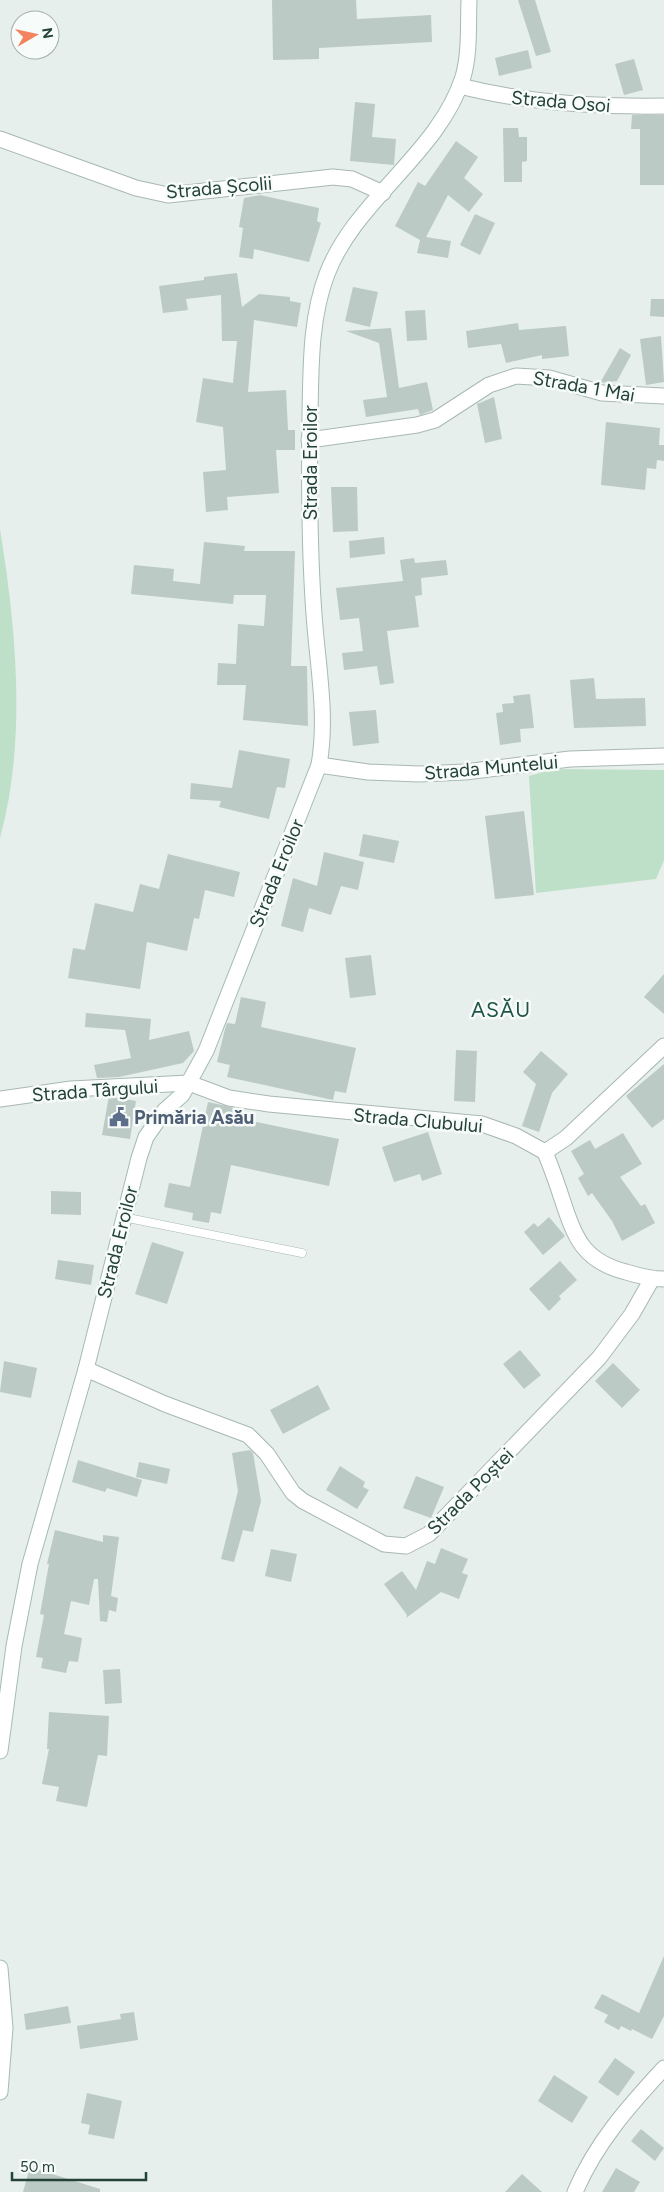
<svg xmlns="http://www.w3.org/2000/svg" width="664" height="2192" font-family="Figtree,sans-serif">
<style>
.green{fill:#bfe0c8}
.building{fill:#bbcac4}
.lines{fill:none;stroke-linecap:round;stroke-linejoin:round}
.service-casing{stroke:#a8b8b2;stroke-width:9}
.minor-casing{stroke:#a8b8b2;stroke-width:17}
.tertiary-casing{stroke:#a8b8b2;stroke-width:17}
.secondary-casing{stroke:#a4bbb3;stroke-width:17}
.service{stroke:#fff;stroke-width:8}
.minor{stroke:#fff;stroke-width:15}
.tertiary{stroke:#fff;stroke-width:15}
.secondary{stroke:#fff;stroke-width:15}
.labels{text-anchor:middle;stroke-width:5;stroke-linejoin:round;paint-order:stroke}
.street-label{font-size:19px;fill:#24423a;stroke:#f7fbf9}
.service-label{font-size:19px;font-weight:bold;fill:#4e5e75;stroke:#f7fbf9;text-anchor:start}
.quarter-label{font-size:21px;letter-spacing:1px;fill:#1f5548;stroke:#f7fbf9}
</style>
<rect width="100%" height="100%" fill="#e6efeb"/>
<!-- green -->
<g class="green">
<path d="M0,529C16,629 27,739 0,838Z"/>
<path d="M554,769L664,770V860L656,879L536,893L529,776Z"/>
</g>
<!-- building -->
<g class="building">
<path d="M272,0H356L357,19L431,15L432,42L319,48V59L273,60Z"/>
<path d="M518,0H535L551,52L536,56Z"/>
<path d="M528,50L532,68L499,76L495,58Z"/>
<path d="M634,59L643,90L624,95L615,64Z"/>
<path d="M355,102L375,104L372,137L396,139L394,165L350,161Z"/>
<path d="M632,115H664V185H640V129H631Z"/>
<path d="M503,128H518L519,137H527V161L522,162V182H504Z"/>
<path d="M456,141L478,157L464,178L483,194L469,212L448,195L426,237L451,241L448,258L417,253L420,240L395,226L418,182L425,186Z"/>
<path d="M260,195L319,208L317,221L321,223L309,262L254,249L253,259L239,257L243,228L239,227L244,198Z"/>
<path d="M475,214L495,223L480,255L460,245Z"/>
<path d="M237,273L242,307L259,294L290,297V301L301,303L297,327L254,320L248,392L286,390L288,430H295V450H276L279,493L227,497L228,510L206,512L203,472L226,470L223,427L196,422L203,378L233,383L237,341H222L221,295L186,299L188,310L163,313L159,286L204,280V277Z"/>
<path d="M353,287L378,292L370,327L345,321Z"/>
<path d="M651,299H664V317L650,316Z"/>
<path d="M425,310L427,340L407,341L405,311Z"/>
<path d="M518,323L519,330L566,326L569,356L542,359V355L506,363L501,344L468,348L466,331Z"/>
<path d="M391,328L399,388L427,382L433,410L420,415L418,409L366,417L363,400L387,397L379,343L346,331Z"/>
<path d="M661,336L664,382L646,385L640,339Z"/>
<path d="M620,348L631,355L617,381L600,383Z"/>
<path d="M494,397L502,439L485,443L477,404Z"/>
<path d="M606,422L660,428L659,445H664V461L657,460L656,469L647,468L645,490L601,485Z"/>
<path d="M331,487H357L358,531L333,532Z"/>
<path d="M384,537L385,554L350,558L349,541Z"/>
<path d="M204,542L245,546L244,551H295L291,666H307L308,726L243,720L246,685H217L218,663L236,664L238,624L264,626L266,595H234L233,604L131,594L134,565L174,569L173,581L200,584Z"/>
<path d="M414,558L415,563L446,560L448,575L421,578L422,595L415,596L419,627L387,631L394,683L380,685L377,666L344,670L342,653L363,651L359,618L340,620L336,588L403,581L400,560Z"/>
<path d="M594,678L596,699L645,698L646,726L574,728L570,680Z"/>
<path d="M530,694L534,728L520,729L521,742L500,745L496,713L503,712L502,704L514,703L513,696Z"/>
<path d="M376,710L379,743L353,746L349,712Z"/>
<path d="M239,750L290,759L285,788L277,787L269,819L219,807L221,801L190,799L191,783L232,788Z"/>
<path d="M524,811L534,895L495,899L485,816Z"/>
<path d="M363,834L399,841L394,863L359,856Z"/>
<path d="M324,852L364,862L358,890L341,886L331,915L309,908L303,932L281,926L293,878L317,886Z"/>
<path d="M168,854L240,872L234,897L205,890L199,919L194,918L187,951L147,942L140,989L68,978L73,948L85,950L95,903L133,912L140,884L159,889Z"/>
<path d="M371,955L376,995L350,998L345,958Z"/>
<path d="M664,974V1014L644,997Z"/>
<path d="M241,997L266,1002L261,1027L356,1048L346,1093L335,1091L333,1100L227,1077L230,1065L217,1062L225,1029L227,1023L235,1024Z"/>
<path d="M86,1013L151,1019L149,1040L189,1031L194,1051L183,1063L119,1077L97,1078L94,1065L131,1058L125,1030L85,1027Z"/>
<path d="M456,1050L477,1051L475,1102L454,1101Z"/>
<path d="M541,1051L568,1074L552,1093L539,1132L522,1126L536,1084L523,1072Z"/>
<path d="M664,1064V1119L652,1128L626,1096Z"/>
<path d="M109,1096L136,1101L130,1139L102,1135Z"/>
<path d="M208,1102L244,1110L242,1119L339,1139L329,1186L231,1165L221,1214L211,1212L209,1223L192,1220L193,1213L164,1207L169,1183L190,1187Z"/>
<path d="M428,1132L442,1174L422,1181L420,1174L394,1182L382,1147Z"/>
<path d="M623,1133L642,1164L620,1177L641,1206L645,1204L655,1223L622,1241L612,1221L592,1193L588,1196L578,1178L584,1174L571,1151L590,1140L595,1149Z"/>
<path d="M51,1191L81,1192V1215L51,1214Z"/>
<path d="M549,1217L565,1236L543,1255L524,1232L534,1223L538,1227Z"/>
<path d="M152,1242L184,1252L167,1304L135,1294Z"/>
<path d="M58,1260L94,1265L91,1285L55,1279Z"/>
<path d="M560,1261L577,1280L559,1296L561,1299L549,1311L529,1289Z"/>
<path d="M520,1350L541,1375L524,1389L503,1364Z"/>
<path d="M4,1361L37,1368L31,1398L0,1392Z"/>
<path d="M613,1363L640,1390L622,1408L595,1381Z"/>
<path d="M318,1385L330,1409L283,1434L270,1410Z"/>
<path d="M250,1450L253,1453L261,1501L253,1532L243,1530L234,1562L221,1559L238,1491L232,1453Z"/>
<path d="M78,1460L142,1480L137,1497L107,1488L105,1492L72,1482Z"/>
<path d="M139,1462L170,1469L167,1484L136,1477Z"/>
<path d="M340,1466L365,1482L363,1487L369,1490L357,1509L326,1490Z"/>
<path d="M416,1476L444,1487L431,1518L403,1508Z"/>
<path d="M55,1530L103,1542V1535L119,1537L111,1596L118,1598L116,1612L109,1610L107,1622L100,1621L98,1579H94L89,1605L71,1601L64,1634L82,1638L78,1662L69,1661L66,1673L41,1668L43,1658L36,1657L44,1615L40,1614L49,1564H47Z"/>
<path d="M441,1548L468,1559L462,1573L468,1575L459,1599L441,1592L406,1618L407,1615L384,1584L402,1571L416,1590L427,1561L435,1564Z"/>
<path d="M271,1549L297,1554L291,1582L265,1576Z"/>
<path d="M120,1669L122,1703L105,1704L103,1670Z"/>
<path d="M49,1712L109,1716L107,1756L98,1755L87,1807L56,1801L59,1787L42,1784L49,1749H47Z"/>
<path d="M664,1956V2016L652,2039L632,2029L631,2031L621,2026L619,2030L604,2022L608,2015L594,2008L602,1994L639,2013Z"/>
<path d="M68,2006L71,2023L26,2030L24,2014Z"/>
<path d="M134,2012L138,2040L80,2049L77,2026L121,2019L120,2014Z"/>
<path d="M615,2058L635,2072L618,2096L598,2082Z"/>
<path d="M554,2075L588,2097L572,2123L538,2101Z"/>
<path d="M87,2093L122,2101L114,2139L88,2134L90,2125L81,2123Z"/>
<path d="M641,2129L664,2148L655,2161L631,2141Z"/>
<path d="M30,2167L100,2189V2192H23Z"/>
<path d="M616,2168L640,2182L634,2192H602Z"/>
<path d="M522,2174L542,2192H505Z"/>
</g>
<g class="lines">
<defs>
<path id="service" d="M123,1217L302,1253"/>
<g id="minor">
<path d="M460,86C526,103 595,107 664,106"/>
<path d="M0,139L136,188L168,195L333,177L352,179L383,193"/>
<path d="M309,440L417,425L435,420L489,385L516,376L549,378L602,393L664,396"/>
<path d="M0,1099L71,1089L189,1083L229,1098L269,1104L482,1124L516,1136L545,1152L566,1138L664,1046"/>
<path d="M545,1152C551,1167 557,1183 562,1199C575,1238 583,1261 626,1272C639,1276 651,1279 664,1279"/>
<path d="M86,1369L165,1404L248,1435L267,1454L293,1493L303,1501L384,1544L406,1546L429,1534L599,1358L632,1314L652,1279"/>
<path d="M575,2192C596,2143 628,2107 664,2068"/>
</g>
<path id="tertiary" d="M319,765L368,772L419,774L465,772L570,759L664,756"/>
<g id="secondary">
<path d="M0,1751L14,1646L30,1564L86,1369L139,1158L146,1137L165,1110L182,1095L206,1051L319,765C327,719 319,673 315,627C309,557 309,486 310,415C311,369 310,318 327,274C355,200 439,153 463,77C470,53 468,25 469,0"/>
<path d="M0,1968L5,2028L0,2092"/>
</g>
</defs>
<!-- service casing -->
<use href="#service" class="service-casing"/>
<!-- minor casing -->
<use href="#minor" class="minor-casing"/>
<!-- tertiary casing -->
<use href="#tertiary" class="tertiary-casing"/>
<!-- secondary casing -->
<use href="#secondary" class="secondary-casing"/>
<!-- service -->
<use href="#service" class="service"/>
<!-- minor -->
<use href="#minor" class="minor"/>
<!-- tertiary -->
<use href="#tertiary" class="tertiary"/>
<!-- secondary -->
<use href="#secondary" class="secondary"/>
</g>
<!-- icons -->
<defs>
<symbol id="civic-bare" viewBox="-9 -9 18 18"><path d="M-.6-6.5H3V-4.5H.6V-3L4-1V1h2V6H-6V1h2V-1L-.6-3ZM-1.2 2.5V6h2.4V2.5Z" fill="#5c6f8a" stroke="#f7fbf9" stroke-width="2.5" paint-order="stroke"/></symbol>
</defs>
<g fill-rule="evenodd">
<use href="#civic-bare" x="105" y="1103" width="28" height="28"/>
</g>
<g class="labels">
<!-- street labels -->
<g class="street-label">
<text transform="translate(561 101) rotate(5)" y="7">Strada Osoi</text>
<text transform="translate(219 187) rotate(-5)" y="7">Strada Școlii</text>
<text transform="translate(584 386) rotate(10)" y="7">Strada 1 Mai</text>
<text transform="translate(310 463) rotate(-90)" y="7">Strada Eroilor</text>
<text transform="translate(491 767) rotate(-5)" y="7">Strada Muntelui</text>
<text transform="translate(276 873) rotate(-68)" y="7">Strada Eroilor</text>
<text transform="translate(95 1090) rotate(-4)" y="7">Strada Târgului</text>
<text transform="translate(418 1120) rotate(5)" y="7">Strada Clubului</text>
<text transform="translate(117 1242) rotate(-76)" y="7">Strada Eroilor</text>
<text transform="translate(470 1491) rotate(-45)" y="7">Strada Poștei</text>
</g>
<!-- service labels -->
<g class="service-label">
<text x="134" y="1124">Primăria Asău</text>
</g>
<!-- quarter labels -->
<g class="quarter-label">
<text x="501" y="1017">ASĂU</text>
</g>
</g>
<!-- north arrow -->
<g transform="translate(35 35) rotate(81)"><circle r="24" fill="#f7fbf9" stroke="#a3b1ad"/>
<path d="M0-4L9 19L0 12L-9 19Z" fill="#f4845f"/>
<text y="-8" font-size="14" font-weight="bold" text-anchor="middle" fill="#24423a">N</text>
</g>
<!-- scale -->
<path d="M12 2172v8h134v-8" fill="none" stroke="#24423a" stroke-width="2.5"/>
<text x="20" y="2172" font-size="15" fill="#24423a" stroke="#f7fbf9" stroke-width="4" paint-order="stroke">50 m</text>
</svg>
